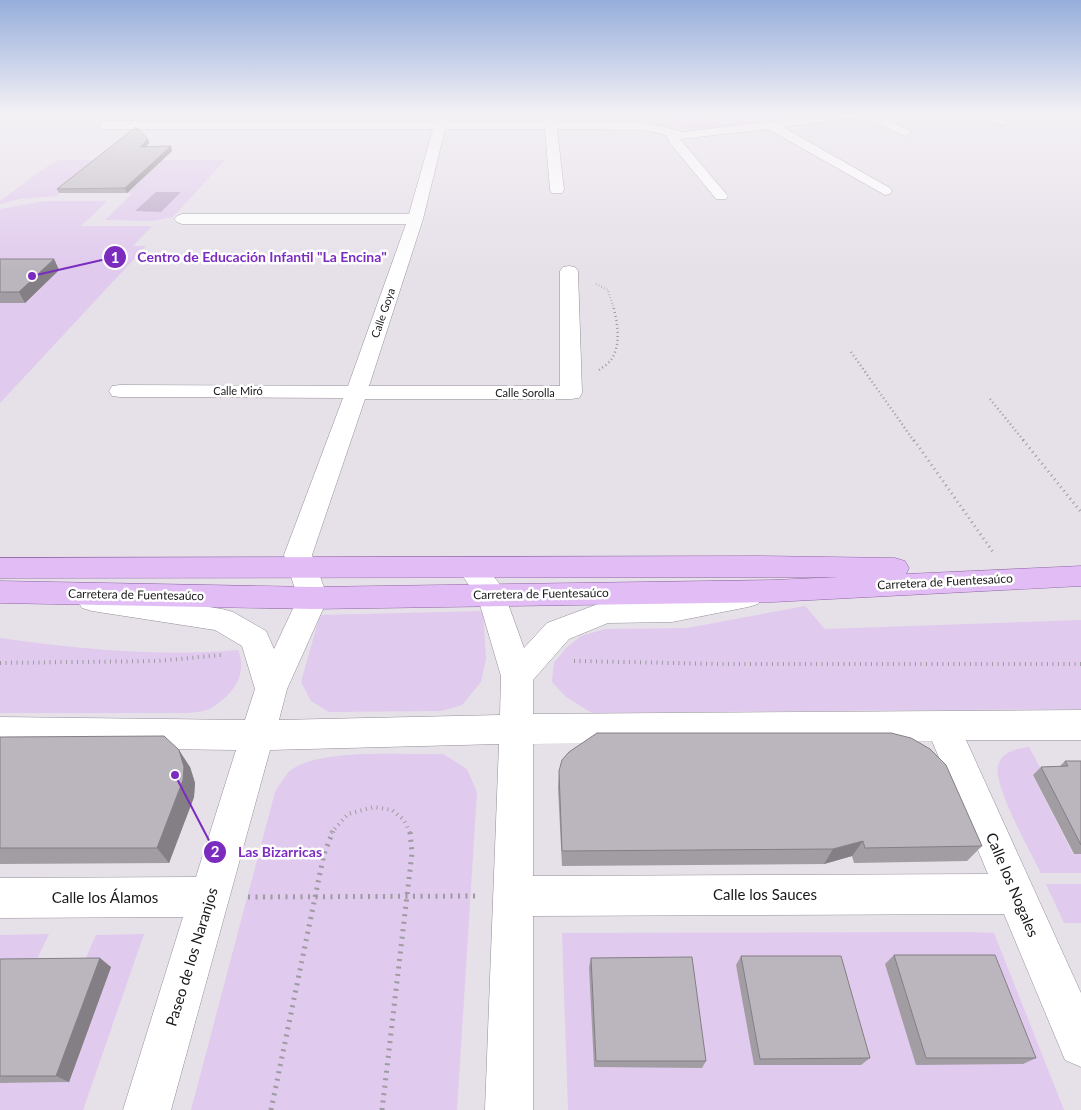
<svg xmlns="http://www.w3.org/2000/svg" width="1081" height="1110" font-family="Lato,sans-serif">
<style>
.green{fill:#e0caed}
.water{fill:#bba5c7}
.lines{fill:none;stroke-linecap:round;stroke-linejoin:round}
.minor-casing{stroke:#948f97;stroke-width:1}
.major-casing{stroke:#8f65a4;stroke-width:1}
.path-far4{stroke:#9e9aa1;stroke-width:2;stroke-dasharray:0.5 2.5;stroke-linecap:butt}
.path-far3{stroke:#9e9aa1;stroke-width:2.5;stroke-dasharray:1 3;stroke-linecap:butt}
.path-far2{stroke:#9e9aa1;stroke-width:3;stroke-dasharray:1 4;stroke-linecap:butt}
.path-far1{stroke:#9e9aa1;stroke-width:4;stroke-dasharray:1 4.5;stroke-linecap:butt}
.path{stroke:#9e9aa1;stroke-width:5;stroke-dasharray:2 5.5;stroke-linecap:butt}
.minor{fill:#fff;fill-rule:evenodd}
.major{fill:#e2bcf5;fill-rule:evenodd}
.wall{fill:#a19da3}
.shaded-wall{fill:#837f85}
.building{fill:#bbb6be;stroke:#837f85}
.labels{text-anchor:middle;stroke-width:5;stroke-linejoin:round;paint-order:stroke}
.far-street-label{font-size:11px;fill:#19171a;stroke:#fff}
.street-label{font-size:12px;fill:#19171a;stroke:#fff}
.near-street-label{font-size:15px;fill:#19171a;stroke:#fff}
.leader{fill:none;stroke:#7b2cbf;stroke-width:2}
.callout-dot{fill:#7b2cbf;stroke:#fff;stroke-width:2}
.mark-label{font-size:15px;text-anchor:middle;font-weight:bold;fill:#fff}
.callout-label{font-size:14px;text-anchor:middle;font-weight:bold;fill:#7b2cbf;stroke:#fff;stroke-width:5;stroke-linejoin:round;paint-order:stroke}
</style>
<rect width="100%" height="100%" fill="#e6e0e9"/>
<!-- green -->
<g class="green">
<path d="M660,114H705L727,126L689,131Z"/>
<path d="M716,114H826L737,125Z"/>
<path d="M60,160H225L173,217L152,221L105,220L133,193H127L141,180L75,181L56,196L20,199L0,204V201L52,163Z"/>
<path d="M45,201H107L81,226H152L133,246H146L0,403V209Z"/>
<path d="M805,606L825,629L1081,620V709L592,713L566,697L552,682L554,663L566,648L581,636L605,629L687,628Z"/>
<path d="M483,611L486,659L481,682L462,705L441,711L329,712L311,701L301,682L320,615Z"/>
<path d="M0,638C78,649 158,657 238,650C248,674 233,694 213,707C208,711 197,712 190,713H0Z"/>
<path d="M1029,747L1044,775L1033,776L1073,854H1081V873H1041C1031,853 993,785 998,766C1002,751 1016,749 1029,747Z"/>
<path d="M443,754L467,769L477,792L457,1110H191L275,792C280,785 285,775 291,770C320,748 405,755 443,754Z"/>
<path d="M1046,884H1081V923H1064Z"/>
<path d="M968,932L994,933L1064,1110H568L562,933Z"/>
<path d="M49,934L33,967L0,983V935Z"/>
<path d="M144,934L83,1110H0V1083L69,1082L82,967L96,935Z"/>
</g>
<!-- water -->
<path class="water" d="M156,192H181L161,212L135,211Z"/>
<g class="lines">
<defs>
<g id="minor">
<path d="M38,114H50L43,119L39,118Z"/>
<path d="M437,114H449L447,122H544L543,114H555L556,122H644L683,132L831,114H877L912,132L906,136L902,135L864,117L783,127L890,188L892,191L890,194L885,195L768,129L680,139L728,196L726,199H716L670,143L666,135L644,130L557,129L564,190L562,193H552L550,190L545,129H445L423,219L369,386H560V271L563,267L569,266L575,267L578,271L582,393L579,398L571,399H365L312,555L328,598L287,689L279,720L500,715L501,676L478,598L457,568L461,561L471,558L481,561L502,587L524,648L547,623L606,601L672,600L748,585L758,588L763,596L758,604L748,607L672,622L608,623L569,639L533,680V714L1081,710V740H966L1081,993V1067L1065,1060L1004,914L533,916V1110H485L499,744L270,750L171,1110H123L183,917L0,918V878L196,877L236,750L0,747V717L245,720L255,689L242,646L215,630L92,611L82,608L77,600L82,592L92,589L222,609L233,612L266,631L274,649L298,598L284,555L343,398L120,397L112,396L109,391L112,386L120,385L348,386L406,224H182L177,222L174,219L177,216L182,214H409L433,129H104L98,125L104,121L435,122ZM932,741L988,874L533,876V744Z"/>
<path d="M978,114H993L1007,122L1005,124H997Z"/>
</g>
<path id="major" d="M760,556L895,558L905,561L909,568L906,574L1081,566V586L773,602L313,609L0,603V581L313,587L773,580L839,577L0,578V558Z"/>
</defs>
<!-- minor casing -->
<use href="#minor" class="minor-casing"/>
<!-- major casing -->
<use href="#major" class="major-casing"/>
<!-- path-far4 -->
<path class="path-far4" d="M596,284L608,290L613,306"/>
<!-- path-far3 -->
<g class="path-far3">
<path d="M851,352L914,441"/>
<path d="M599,370C603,367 608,364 611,360C622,344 617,321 613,305"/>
<path d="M990,399L1024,441"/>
</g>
<!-- path-far2 -->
<g class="path-far2">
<path d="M914,440L993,552"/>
<path d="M1023,440L1081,512"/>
</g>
<!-- path-far1 -->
<g class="path-far1">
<path d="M574,661L719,664H1081"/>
<path d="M0,663L158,661L221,655"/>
<path d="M331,833L348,814L374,807L392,810L404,820L410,833"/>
</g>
<!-- path -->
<g class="path">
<path d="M248,897L476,896"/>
<path d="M271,1110L324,854L333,831"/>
<path d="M382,1110L412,853L410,831"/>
</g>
<!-- minor -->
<use href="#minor" class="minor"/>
<!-- major -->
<use href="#major" class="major"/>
</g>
<!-- wall -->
<g class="wall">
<path d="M148,139L149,143L146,146L172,151L127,193H59L57,189Z"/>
<path d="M0,259H54L59,270L25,303H0Z"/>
<path d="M0,737L190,767L195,783L194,797L169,863L0,864Z"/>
<path d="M1065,761H1081V854H1074L1033,775L1041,767H1059Z"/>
<path d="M559,771L982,846L967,861L854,863L852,856L824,864L562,866L558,788Z"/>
<path d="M894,955L1036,1058L1023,1064L916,1065L885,964Z"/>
<path d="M741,956L870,1058L861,1065H754L736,965Z"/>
<path d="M591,958L706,1061L702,1068L594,1067L589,967Z"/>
<path d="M0,959L111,967L69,1082L0,1083Z"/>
</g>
<!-- shaded-wall -->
<g class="shaded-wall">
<path d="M148,139L149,143L142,151L140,147Z"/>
<path d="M171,146L172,151L127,193L125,188Z"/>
<path d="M54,259L59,270L25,303L19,292Z"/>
<path d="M179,750L190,767L195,783L194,797L169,863L157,848Z"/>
<path d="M863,841L852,856L824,864L833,849Z"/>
<path d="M100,958L111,967L69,1082L56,1076Z"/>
</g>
<!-- building -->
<g class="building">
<path d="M136,127L148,139L140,147L171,146L125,188L57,189Z"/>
<path d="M0,259H54L19,292H0Z"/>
<path d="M597,733H891L911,738L930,749L946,765L982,846L865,848L863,841L833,849L562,851L559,771L562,760L569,752Z"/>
<path d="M164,736L179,750L184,767L183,780L157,848H0V737Z"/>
<path d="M1065,761H1081V845L1041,767L1068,766Z"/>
<path d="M894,955H995L1036,1058H926Z"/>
<path d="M741,956H841L870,1058L760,1059Z"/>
<path d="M692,957L706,1061H596L591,958Z"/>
<path d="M100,958L56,1076H0V959Z"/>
</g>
<!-- sky -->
<linearGradient id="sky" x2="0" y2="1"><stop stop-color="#96aedb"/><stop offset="0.42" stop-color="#f4f1f5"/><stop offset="1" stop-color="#f4f1f5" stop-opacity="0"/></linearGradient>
<rect width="1081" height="270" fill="url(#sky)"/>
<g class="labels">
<!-- far-street labels -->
<g class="far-street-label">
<text transform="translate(383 313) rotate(-71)" y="4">Calle Goya</text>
<text x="238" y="395">Calle Miró</text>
<text x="525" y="397">Calle Sorolla</text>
</g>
<!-- street labels -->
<g class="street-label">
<text transform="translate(945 582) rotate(-3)" y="4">Carretera de Fuentesaúco</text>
<text transform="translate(541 594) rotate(-1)" y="4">Carretera de Fuentesaúco</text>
<text transform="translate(136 595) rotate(1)" y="4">Carretera de Fuentesaúco</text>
</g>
<!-- near-street labels -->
<g class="near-street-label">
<text transform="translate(1012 885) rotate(67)" y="5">Calle los Nogales</text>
<text x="765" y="900">Calle los Sauces</text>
<text x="105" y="903">Calle los Álamos</text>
<text transform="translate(192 957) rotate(-73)" y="5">Paseo de los Naranjos</text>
</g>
</g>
<!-- callouts -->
<path class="leader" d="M32 276L115 257M175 775L215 852"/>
<g class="callout-dot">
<circle cx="32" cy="276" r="5"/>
<circle cx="175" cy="775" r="5"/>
<circle cx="115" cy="257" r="12"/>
<circle cx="215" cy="852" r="12"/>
</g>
<g class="mark-label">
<text x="115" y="263">1</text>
<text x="215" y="857">2</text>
</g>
<g class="callout-label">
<text x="262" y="262">Centro de Educación Infantil "La Encina"</text>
<text x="280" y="857">Las Bizarricas</text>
</g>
</svg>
